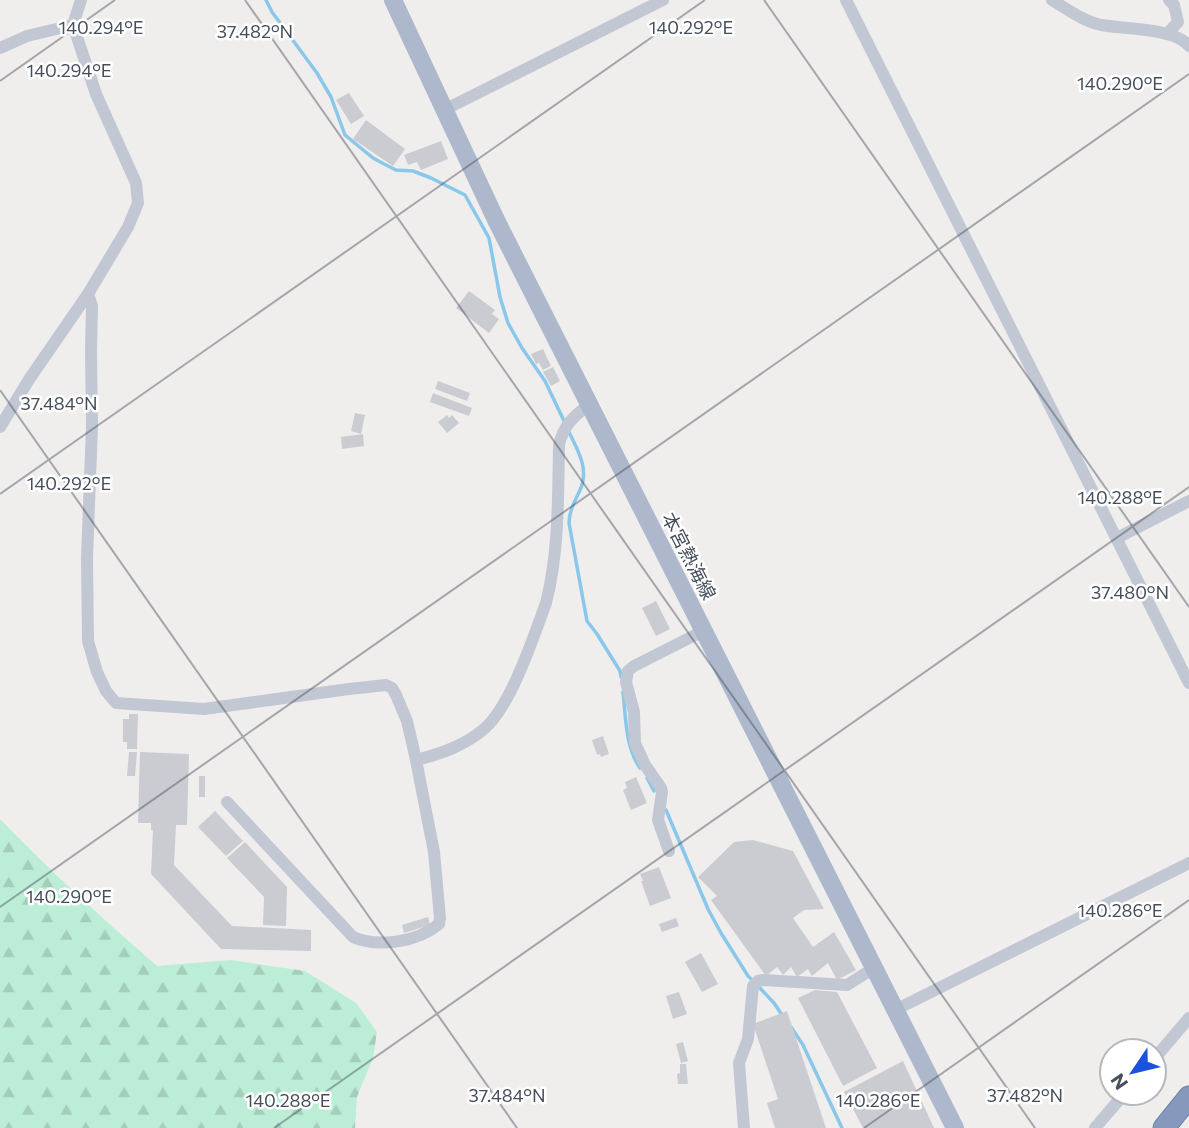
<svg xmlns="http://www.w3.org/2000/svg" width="1189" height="1128" font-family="Commissioner,'Noto Sans JP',sans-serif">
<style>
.forest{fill:url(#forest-firs)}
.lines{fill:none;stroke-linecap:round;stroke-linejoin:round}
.stream{stroke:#89c7eb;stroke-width:3.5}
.building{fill:#caccd2}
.highway-casing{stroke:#7183a8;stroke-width:23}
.street{stroke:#c1c7d3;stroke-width:12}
.primary{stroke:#adb8cc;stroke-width:18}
.highway{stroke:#8698bc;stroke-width:21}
.ticks{fill:none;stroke:#464e5b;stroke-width:2;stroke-opacity:0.45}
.labels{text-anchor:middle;stroke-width:5;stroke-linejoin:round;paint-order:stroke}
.street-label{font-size:19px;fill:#464e5b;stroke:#fff}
.ticks-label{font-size:18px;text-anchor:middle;fill:#464e5b;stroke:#fff;stroke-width:5;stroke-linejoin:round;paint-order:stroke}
</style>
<defs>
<pattern id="forest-firs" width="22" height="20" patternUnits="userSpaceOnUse" patternTransform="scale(1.75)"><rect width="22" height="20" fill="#bceed7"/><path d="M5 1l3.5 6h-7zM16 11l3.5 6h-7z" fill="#a3cebb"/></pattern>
</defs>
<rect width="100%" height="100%" fill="#f0eeed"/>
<!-- forest -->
<path class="forest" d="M0,819C50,871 103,919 157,966L231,960L305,971L356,1003L377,1032L373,1058L357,1097L355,1128H0Z"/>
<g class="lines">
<!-- stream -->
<g class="stream">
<path d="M266,0L272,12L317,73L331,97L345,135L373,158L384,164L396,170L413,171L431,178L465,195L489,238L500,297L508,323L522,348L545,381L565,423"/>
<path d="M568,430C577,449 590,469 580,490C575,501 569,511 569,523L587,621L597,634L620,671L621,677"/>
<path d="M623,692C626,718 625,746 640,768"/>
<path d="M647,778L654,791"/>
<path d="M666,810L708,909L721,933L748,976L753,981"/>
<path d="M758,986L774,1003L782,1015"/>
<path d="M791,1027L803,1045L842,1128"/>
</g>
</g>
<!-- building -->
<g class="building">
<path d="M349,93L364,116L351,124L336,100Z"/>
<path d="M366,120L405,149L393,166L353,139Z"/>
<path d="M441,141L448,159L421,170L417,162L408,165L404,155Z"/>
<path d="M469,291L495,310L492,314L499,319L489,333L456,308Z"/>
<path d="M543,349L551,366L543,370L539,363L536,364L531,354Z"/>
<path d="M553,367L560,381L551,386L543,372Z"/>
<path d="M438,381L470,393L467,401L435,389Z"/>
<path d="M433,393L472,408L469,416L430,402Z"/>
<path d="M355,413L365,415L361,434L351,431Z"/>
<path d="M447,415L449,418L452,415L459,423L447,433L438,422Z"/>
<path d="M363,434L364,446L342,449L341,437Z"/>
<path d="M656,601L670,629L656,636L642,608Z"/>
<path d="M129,714H138L137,749H127V742H123V719H129Z"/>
<path d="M603,736L609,754L601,757L600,754L597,755L592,740Z"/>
<path d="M129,752H137L135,776H127Z"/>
<path d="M140,752L189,754L187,825H176L174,865L232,926L311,930V951L221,949L151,874L153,830H151V823H138Z"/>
<rect x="199" y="776" width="6" height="21"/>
<path d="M636,777L647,803L631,810L623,790L627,788L625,782Z"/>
<path d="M215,811L243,841L226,856L198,827Z"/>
<path d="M753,840L793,851L824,909L804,910L793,918L813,947L834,932L856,970L837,980L828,963L812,976L808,969L797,977L791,967L783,975L777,967L766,976L711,900L717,896L698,877L734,842Z"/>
<path d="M245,842L287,887L286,926L263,925L264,897L227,858Z"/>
<path d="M659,867L671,898L650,906L641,881H643L640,874Z"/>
<path d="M428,917L430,925L404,933L402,925Z"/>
<path d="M676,918L679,926L662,932L659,924Z"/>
<path d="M701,953L718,984L702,992L685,962Z"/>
<path d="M815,990L837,992L877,1068L843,1086L798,998Z"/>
<path d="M679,992L687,1014L673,1019L666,996Z"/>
<path d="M787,1011L826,1128H775L767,1103L778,1099L753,1024Z"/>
<path d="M683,1042L688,1061L681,1063L676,1044Z"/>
<path d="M903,1061L934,1128H863L844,1092Z"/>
<path d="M680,1064H686L688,1084H678L677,1074L680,1073Z"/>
</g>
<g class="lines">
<defs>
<path id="highway" d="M1164,1128L1189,1097"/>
</defs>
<!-- highway casing -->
<use href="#highway" class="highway-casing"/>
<!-- street -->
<g class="street">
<path d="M846,0L1189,683"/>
<path d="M1052,0C1067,9 1083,21 1101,25C1122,29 1176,28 1189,46"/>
<path d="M1167,34L1178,22L1174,5L1169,0"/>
<path d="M0,48L27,36L73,25"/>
<path d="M444,110L663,0"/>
<path d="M88,294L92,306L91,351L92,426L87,558L88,641L97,672L106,691L116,703L204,709L349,689L386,685L392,688L396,695L407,721L416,760L434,852L440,918L439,924C418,942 378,948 353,937L227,802"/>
<path d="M0,427L30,378L88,294L128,227L138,203L136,183L96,94L73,25L81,0"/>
<path d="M1117,538L1189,501"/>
<path d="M416,760C440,754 464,746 484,729C511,706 533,638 546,603C559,552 558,498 559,445C563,427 573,416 589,405"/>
<path d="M669,851L658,820L662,792L661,788L645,765L635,743L634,712L626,682L628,671L634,666L703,631"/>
<path d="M895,1010L1189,863"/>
<path d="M1154,1059L1189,1018"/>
<path d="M744,1128L739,1063L748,1039L753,986L758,981L763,980L847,985L874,968"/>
<path d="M1095,1128L1125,1093"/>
</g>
<!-- primary -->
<path class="primary" d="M393,0L497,222L955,1128"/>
<!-- highway -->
<use href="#highway" class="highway"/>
</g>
<!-- ticks -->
<path class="ticks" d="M245,0L1035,1128M764,0L1189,607M0,81L115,0M0,390L517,1128M0,494L705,0M0,907L1189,74M274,1128L1189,487M864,1128L1189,900"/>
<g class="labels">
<!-- street labels -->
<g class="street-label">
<text transform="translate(689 556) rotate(63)" y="7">本宮熱海線</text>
</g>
</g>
<g class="ticks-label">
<text x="101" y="34">140.294°E</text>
<text x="691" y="34">140.292°E</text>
<text x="255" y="38">37.482°N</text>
<text x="69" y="77">140.294°E</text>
<text x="1120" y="90">140.290°E</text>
<text x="59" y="410">37.484°N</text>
<text x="69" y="490">140.292°E</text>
<text x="1120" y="504">140.288°E</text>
<text x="1130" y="599">37.480°N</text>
<text x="69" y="903">140.290°E</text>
<text x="1120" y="917">140.286°E</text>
<text x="507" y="1102">37.484°N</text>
<text x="1025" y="1102">37.482°N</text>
<text x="288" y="1107">140.288°E</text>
<text x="878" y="1107">140.286°E</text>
</g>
<!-- north arrow -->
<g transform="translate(1133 1072) rotate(235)"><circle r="33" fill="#ffffff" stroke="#b5b8bd" stroke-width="2"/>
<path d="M0-5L12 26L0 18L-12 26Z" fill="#1b52dd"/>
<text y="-10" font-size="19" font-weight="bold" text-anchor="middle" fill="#464e5b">N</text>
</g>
</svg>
